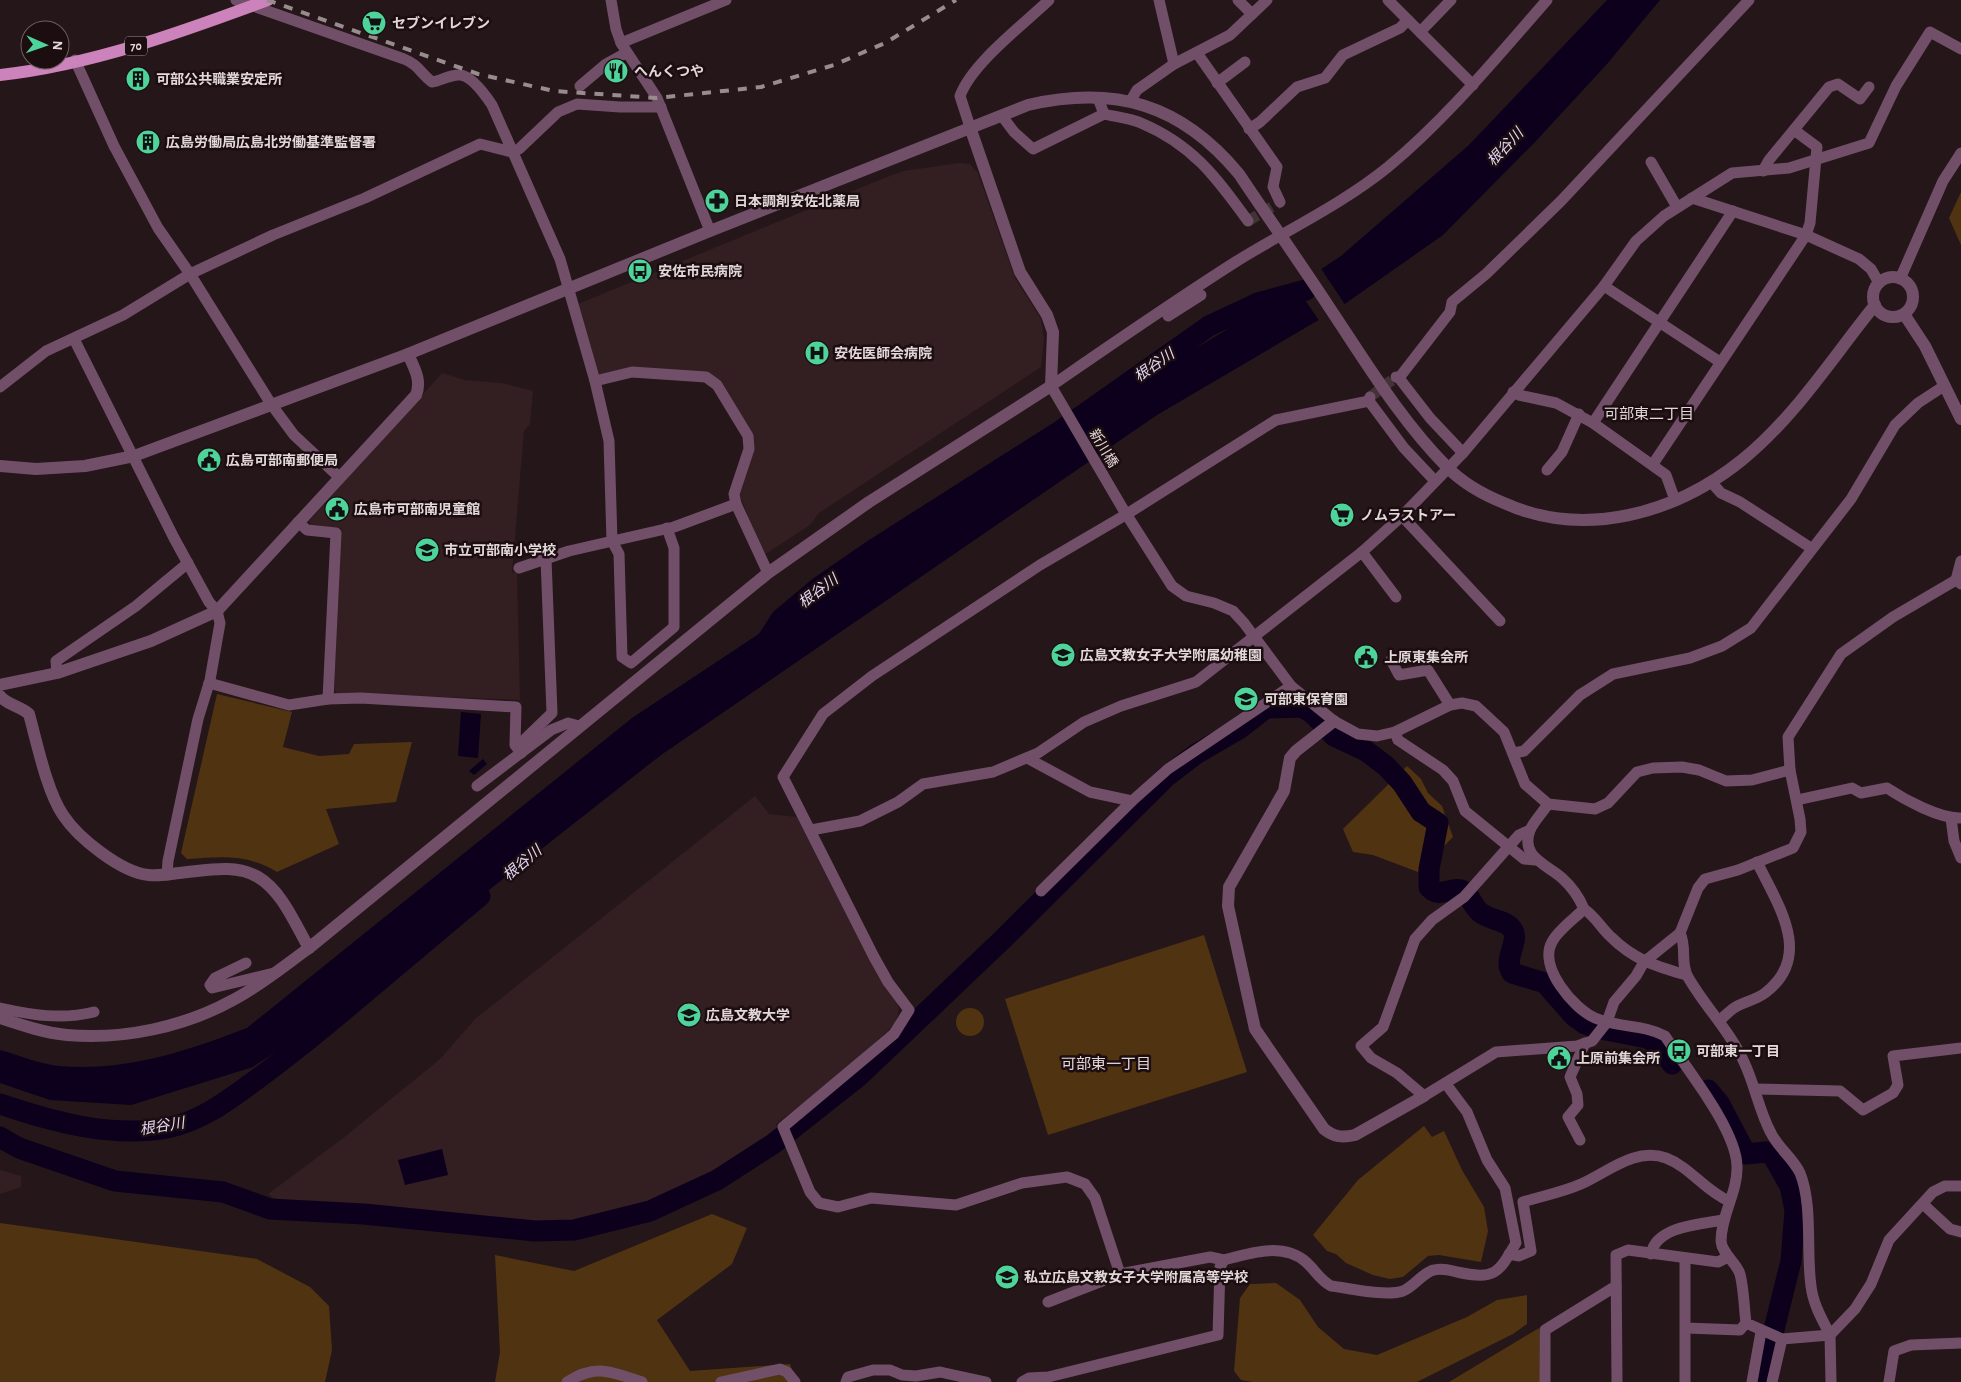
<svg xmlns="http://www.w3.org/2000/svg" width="1961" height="1382" font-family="'Alegreya Sans','Noto Sans JP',sans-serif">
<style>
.built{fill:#331e22}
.green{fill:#503310}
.water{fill:#0c001c}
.pier{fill:#251619}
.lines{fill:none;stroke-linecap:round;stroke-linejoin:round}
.river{stroke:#0c001c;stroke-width:21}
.minor-tunnel{stroke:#413336;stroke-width:11;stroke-dasharray:11 5.5;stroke-linecap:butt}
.minor{stroke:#724f69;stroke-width:11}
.tertiary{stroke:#724f69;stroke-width:12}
.primary{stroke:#cc82ba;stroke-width:12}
.rail{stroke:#988c8e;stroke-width:4;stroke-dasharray:9 9;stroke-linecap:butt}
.labels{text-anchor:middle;stroke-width:5;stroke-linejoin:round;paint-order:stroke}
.shield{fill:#1b0d10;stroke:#a69a9d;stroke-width:1}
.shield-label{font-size:12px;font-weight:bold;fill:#e2d7d9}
.poi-label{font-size:14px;font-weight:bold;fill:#e2d7d9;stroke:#1b0d10;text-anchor:start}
.street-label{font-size:14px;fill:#e2d7d9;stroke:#1b0d10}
.water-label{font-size:15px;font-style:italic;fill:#e3d6f4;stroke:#1b0d10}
.neighbourhood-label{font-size:15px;fill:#e2d7d9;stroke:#1b0d10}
</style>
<rect width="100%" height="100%" fill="#251619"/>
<!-- built -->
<g class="built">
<path d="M959,163L970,164L978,173L1015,278L1041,319L1044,339L1041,367L819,513L810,525L764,555L739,494L754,449L720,380L601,375L597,372L578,304L882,179L903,171Z"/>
<path d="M442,373L465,380L502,383L533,391L530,424L524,431L512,572L517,573L520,700L337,693L334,690L341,528L312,526L309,521Z"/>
<path d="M755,796L769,814L797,817L878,975L897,1001L899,1010L896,1021L889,1030L827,1085L776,1124L779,1133L712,1179L662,1203L580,1226L551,1228L493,1226L276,1200L268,1194L342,1139L440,1059L475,1019Z"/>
<path d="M0,1170L21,1176V1187L0,1194Z"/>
</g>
<!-- green -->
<g class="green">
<path d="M1961,192V245L1949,218Z"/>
<path d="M217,694L292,712L283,747L319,756L349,754L354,744L412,742L396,802L326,809L339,844L277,872C245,853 222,857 187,859L181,853Z"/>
<path d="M1407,766L1421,779L1428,793L1442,806L1453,837L1418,872L1373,855L1353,852L1343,829Z"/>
<path d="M1204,935L1247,1072L1048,1135L1005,999Z"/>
<circle cx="970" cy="1022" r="14"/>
<path d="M1424,1126L1432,1137L1444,1131L1462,1170L1484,1207L1488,1231L1481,1262L1439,1255L1428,1256L1403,1277L1390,1279L1373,1275L1346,1263L1336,1254L1327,1251L1313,1235L1358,1180Z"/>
<path d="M712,1214L747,1228L732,1264L657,1320L690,1371L790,1364L796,1382H495L500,1352L495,1255L574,1271Z"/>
<path d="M0,1223L257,1259L310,1287L329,1306L332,1350L325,1382H0Z"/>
<path d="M1276,1283L1300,1300L1318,1327L1344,1349L1377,1355L1467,1317L1497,1300L1527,1295V1324L1513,1334L1417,1382H1253L1241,1380L1234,1371L1240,1298L1250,1284Z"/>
<path d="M1539,1328L1540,1382H1449Z"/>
</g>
<!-- water -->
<g class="water">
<path d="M1607,0H1660L1607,64L1535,142L1443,235L1339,308L1157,415L661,755L321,1022L253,1067L131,1105L50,1100L0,1083V1050C19,1055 39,1064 59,1066C125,1072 187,1051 247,1028L632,718L1147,377L1260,310L1341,256L1469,145Z"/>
<path d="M461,712L481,714L478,758L458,756Z"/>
<path d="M483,759L487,764L474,775L469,771Z"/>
<path d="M442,1149L448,1175L405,1185L398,1160Z"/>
</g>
<!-- pier -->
<path class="pier" d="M1320,267L1346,306L1320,322L1294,284Z"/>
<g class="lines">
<!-- river -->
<g class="river">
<path d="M765,644L781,619L818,588L876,548L1060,431L1209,326L1258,303L1306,290"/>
<path d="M1708,1090L1719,1103L1746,1154L1766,1152L1773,1156L1790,1186L1795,1210L1791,1261L1761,1382"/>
<path d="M0,1104C53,1122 111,1138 167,1128C203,1121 231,1098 260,1077C295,1051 328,1024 361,996C400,963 440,930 480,896"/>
<path d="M0,1137L19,1148L115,1181L223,1192L270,1209L364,1214L535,1231L574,1230L650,1211L717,1180L773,1144L859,1076L1001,941L1166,777L1196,754L1239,729L1266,708L1302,707L1313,714L1334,736L1366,751L1386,766L1402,783L1421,812L1438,823L1429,869V887C1439,899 1449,887 1461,890C1470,893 1473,908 1481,913C1490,920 1506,920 1512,929C1521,941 1502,959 1512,973L1545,983L1574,1016L1585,1024L1596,1028L1647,1038L1657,1043L1672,1064"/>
</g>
<!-- minor-tunnel -->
<g class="minor-tunnel">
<path d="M1248,221L1280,202"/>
<path d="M1370,397L1396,377"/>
</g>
<!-- minor -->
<g class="minor">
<path d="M236,0L404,59C419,65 420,73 432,82C440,81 451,74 460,75C472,76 486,96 492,105L560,259L595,381L609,441L612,541L619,554L622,657L631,663L674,627V548L667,528"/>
<path d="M611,0L616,29L621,43L657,98L710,231"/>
<path d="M1159,0L1174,64"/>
<path d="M1238,0L1252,14"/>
<path d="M1388,0L1473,85"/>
<path d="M1420,32L1451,0"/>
<path d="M621,43L726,0"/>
<path d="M1197,53L1277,167L1273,187L1280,202"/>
<path d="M75,60L114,146L158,228L190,274L271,404L294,435L339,477"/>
<path d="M1217,83L1245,62"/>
<path d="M580,86L606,64L626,53"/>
<path d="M1098,98L1104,114C1116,117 1130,118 1141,123C1193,145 1216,177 1248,221"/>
<path d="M1131,100L1137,90L1174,64L1230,35L1267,0"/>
<path d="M1002,116L1014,132L1033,149L1104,114"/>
<path d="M1249,129L1260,122L1297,87L1325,78L1343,55L1400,28L1408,20"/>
<path d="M971,130L960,96C972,63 1023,25 1049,0"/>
<path d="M1651,162L1677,207"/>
<path d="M1763,171L1769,160L1829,87L1838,84L1860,99L1869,87"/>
<path d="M1692,198L1806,235L1859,259L1871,269L1879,283"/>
<path d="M1900,279L1943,181L1961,153"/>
<path d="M1604,286L1720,362"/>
<path d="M1168,316L1201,295"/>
<path d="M74,339L174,538L209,602L217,611L220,623L210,680L198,719L168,861L167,875"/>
<path d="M1396,377L1399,378L1430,418L1463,453"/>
<path d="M1399,378L1450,312L1452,302L1486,274L1561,201L1749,0"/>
<path d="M595,381L632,372L706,377L717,385L748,436L749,449L734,494L736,504L768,573"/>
<path d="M1051,386L1123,509L1172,586L1186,596L1214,603L1233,611L1244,623L1291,686L1334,721L1358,734L1377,736L1395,732L1450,705L1462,703L1476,706L1504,732L1525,784L1548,804C1543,812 1534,821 1530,830C1520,857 1546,864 1562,878C1572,887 1579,897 1584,909C1574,919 1558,930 1552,942C1538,967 1574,1009 1595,1018C1618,1028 1643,1024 1665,1036C1686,1068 1736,1129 1737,1166C1738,1192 1721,1215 1721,1241C1722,1254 1736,1262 1740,1274C1744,1290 1744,1307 1746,1323L1782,1339L1830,1335L1831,1382"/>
<path d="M1051,386C1112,344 1174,301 1237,261C1287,230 1341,205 1388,167C1447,118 1496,58 1547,0"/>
<path d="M0,387L46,351L123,315L190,274L273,235L365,198L480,144L512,152L519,149L558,112L577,104L620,107H661"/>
<path d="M1513,392L1519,395L1556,403L1593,423L1666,475L1675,500"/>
<path d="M1370,397L1369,401L1404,448L1435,481"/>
<path d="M1593,423L1733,211"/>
<path d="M1653,464L1806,235L1810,223L1817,147L1794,130"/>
<path d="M1547,470L1562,452L1579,414"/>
<path d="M1711,482L1721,493L1740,502L1811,548"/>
<path d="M1402,516L1500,621"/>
<path d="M298,522L307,530L336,533L328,699"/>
<path d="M1362,552L1396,597"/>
<path d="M519,568L569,551L674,527L736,504"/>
<path d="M1961,584L1956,580L1961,561"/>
<path d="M1391,660L1399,675L1428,670L1450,705"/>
<path d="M57,673L56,661L136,606L188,563"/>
<path d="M209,683L289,705L328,699L361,698L516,707L515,745L521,753"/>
<path d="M1395,732L1398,740L1443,770L1453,781L1465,811L1524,859L1535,860"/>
<path d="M521,753L523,741L552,713L546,559"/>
<path d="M1514,753L1524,751L1580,695L1613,674L1690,658L1722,646L1751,628L1851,499L1895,425L1918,403L1944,386"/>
<path d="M1027,758L1090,792L1132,801"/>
<path d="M477,786L551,730L568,723L579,726"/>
<path d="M1797,800L1852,788L1861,793L1887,788C1905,800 1940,819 1961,818"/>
<path d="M1548,804L1595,809L1608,803L1637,772L1653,768L1682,767L1699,770L1726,781L1752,780L1790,770"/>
<path d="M1951,818L1954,841L1961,858"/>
<path d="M811,830L860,821L898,802L923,784L993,772L1038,753L1084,722L1121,706L1196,682L1362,552L1402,516L1463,453L1604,286L1636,241L1664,216L1732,173L1789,168L1869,143L1896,86L1930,32L1961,49"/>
<path d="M1530,830L1519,835L1464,897L1432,920L1415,939L1383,1027L1361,1046L1371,1058L1397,1073L1424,1096L1496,1052L1577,1046L1592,1041L1607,1022L1614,1002L1636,976L1644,962L1680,933L1698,888L1705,879L1738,870L1793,848L1801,832L1800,819L1790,770L1788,737L1841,654L1893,617L1956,580"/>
<path d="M1041,891L1132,801L1168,769L1291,686"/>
<path d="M1584,909C1596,917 1601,928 1611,937C1634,960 1656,966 1686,975"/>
<path d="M1680,933C1687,946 1680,964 1688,977C1705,1007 1730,1031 1744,1062C1755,1085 1759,1111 1771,1133C1778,1148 1793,1158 1800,1173C1813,1205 1806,1251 1811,1286C1813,1304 1822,1319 1830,1335L1855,1309L1871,1284L1889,1240L1933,1192L1945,1186H1961"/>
<path d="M246,963L215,978L210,985L212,988L274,973"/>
<path d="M0,1008C32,1015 61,1020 94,1012"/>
<path d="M1719,1021C1724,1017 1728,1012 1734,1008C1743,1002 1756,1000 1765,993C1814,956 1778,905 1757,862"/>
<path d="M1755,1089L1840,1091L1863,1110L1893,1093L1898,1085L1893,1056L1961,1048"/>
<path d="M1580,1140L1568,1117L1578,1105L1577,1094L1570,1077L1585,1043"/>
<path d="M1923,1204L1950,1229L1961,1232"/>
<path d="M1509,1254L1519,1256L1531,1251L1523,1202C1542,1196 1563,1192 1581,1184C1608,1172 1635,1147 1666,1158C1690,1167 1705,1191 1729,1201"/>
<path d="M1651,1254C1656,1226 1701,1224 1723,1220"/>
<path d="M1120,1274L1095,1198L1085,1184L1067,1177L1022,1183L956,1205L871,1198L838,1207L819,1203L810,1192L783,1127L894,1034L909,1010L888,982L874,957L783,777L823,714L872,676L1040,565L1127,514L1276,420L1369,401"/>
<path d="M1048,1302L1120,1274L1210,1257L1224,1260"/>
<path d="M1686,1328L1740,1330L1746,1323"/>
<path d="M567,1382C596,1363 612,1372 642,1382"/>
<path d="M721,1382L780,1369L787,1372L795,1382"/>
<path d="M846,1382L848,1377L873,1370H890L902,1375L916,1376L940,1372L986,1382"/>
<path d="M1022,1382L1029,1378L1048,1377L1218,1335L1220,1267L1224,1260C1250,1253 1283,1242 1306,1262C1315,1270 1320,1280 1331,1286C1349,1288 1386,1297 1403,1291C1415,1286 1423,1272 1434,1270C1442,1268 1449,1270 1457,1272C1495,1280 1498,1274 1516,1243L1505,1188L1487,1160L1467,1112L1446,1084"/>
<path d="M1545,1382V1330L1616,1286"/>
<path d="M1617,1382L1616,1255L1628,1250L1718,1262L1728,1257"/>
<path d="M1685,1382V1259"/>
<path d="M1752,1382L1761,1332"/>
<path d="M1772,1382L1782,1339"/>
<path d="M1889,1382L1894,1351L1911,1345L1961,1343"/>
</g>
<!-- tertiary -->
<g class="tertiary">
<circle cx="1893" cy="297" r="20"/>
<path d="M1904,314L1925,346L1961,419"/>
<path d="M0,466L36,469L85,466L134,456L408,354L710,231L1028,105C1115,85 1181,104 1239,174C1269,219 1301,264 1331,310C1367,364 1402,422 1448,468C1463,483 1484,495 1504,503C1584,539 1675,514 1742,460C1795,417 1832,358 1875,305"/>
<path d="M0,685L57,673L151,641L217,611L416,395C422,380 414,368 408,354"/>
<path d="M0,696C7,705 20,706 29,714C37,743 47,792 63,815C78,838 122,873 149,875C159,876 170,874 179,873C204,871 235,863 258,877C282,891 295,924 309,948"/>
<path d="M1334,721L1296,751L1290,758L1284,791L1229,887L1228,906L1255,1029L1324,1129C1334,1137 1342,1138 1355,1135L1424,1096"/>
<path d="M0,1018C21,1025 45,1033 67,1035C123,1040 184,1027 233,1000C260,986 284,966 309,948L768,573L869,502L1051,386L1053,332L1047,315L1020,272L971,130"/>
</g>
<!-- primary -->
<path class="primary" d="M0,75C91,65 182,32 268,0"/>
<!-- rail -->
<path class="rail" d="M267,0L478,74L554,91L657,98L761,87L834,65L885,43L956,0"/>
</g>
<!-- icons -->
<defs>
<symbol id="supermarket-disc" viewBox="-11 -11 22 22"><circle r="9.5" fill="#4ed39a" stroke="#1b0d10"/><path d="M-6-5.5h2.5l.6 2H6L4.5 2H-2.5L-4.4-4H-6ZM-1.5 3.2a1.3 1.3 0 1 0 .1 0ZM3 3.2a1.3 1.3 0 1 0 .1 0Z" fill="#111"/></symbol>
<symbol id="restaurant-disc" viewBox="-11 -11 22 22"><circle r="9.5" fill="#4ed39a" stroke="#1b0d10"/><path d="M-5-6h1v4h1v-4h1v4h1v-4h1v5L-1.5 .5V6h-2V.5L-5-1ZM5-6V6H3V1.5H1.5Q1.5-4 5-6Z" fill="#111"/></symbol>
<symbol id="building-disc" viewBox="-11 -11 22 22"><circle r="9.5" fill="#4ed39a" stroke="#1b0d10"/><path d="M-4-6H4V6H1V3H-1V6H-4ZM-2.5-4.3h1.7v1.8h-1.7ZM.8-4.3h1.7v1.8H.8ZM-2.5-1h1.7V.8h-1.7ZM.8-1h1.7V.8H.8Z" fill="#111"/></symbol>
<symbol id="pharmacy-disc" viewBox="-11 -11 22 22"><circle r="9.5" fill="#4ed39a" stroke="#1b0d10"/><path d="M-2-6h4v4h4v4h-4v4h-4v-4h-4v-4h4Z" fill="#111"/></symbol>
<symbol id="bus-disc" viewBox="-11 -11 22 22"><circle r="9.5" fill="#4ed39a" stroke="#1b0d10"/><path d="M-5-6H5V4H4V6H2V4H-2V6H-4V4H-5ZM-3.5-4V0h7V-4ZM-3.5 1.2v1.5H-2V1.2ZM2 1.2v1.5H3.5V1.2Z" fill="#111"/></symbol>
<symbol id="hospital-disc" viewBox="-11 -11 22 22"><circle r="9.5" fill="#4ed39a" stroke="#1b0d10"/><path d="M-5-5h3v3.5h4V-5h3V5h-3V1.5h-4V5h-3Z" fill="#111"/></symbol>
<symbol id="civic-disc" viewBox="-11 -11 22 22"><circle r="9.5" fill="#4ed39a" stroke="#1b0d10"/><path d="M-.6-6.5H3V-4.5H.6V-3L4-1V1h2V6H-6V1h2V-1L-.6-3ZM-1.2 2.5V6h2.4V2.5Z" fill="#111"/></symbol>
<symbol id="school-disc" viewBox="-11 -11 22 22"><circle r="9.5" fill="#4ed39a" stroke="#1b0d10"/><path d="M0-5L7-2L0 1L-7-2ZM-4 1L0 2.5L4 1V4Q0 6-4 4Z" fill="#111"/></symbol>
<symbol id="university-disc" viewBox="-11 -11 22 22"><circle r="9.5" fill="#4ed39a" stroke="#1b0d10"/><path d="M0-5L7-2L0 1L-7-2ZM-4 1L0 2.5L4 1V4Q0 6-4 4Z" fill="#111"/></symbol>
</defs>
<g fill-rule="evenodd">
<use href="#supermarket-disc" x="360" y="9" width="28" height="28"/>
<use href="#restaurant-disc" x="602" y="57" width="28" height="28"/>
<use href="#building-disc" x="124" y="65" width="28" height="28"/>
<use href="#building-disc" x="134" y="128" width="28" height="28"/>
<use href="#pharmacy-disc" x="703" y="187" width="28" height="28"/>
<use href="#bus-disc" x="626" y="257" width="28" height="28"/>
<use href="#hospital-disc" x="803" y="339" width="28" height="28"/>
<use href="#civic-disc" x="195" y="446" width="28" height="28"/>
<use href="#civic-disc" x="323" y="495" width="28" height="28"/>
<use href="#supermarket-disc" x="1328" y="501" width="28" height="28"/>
<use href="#school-disc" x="413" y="536" width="28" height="28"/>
<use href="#school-disc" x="1049" y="641" width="28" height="28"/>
<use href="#civic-disc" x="1352" y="643" width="28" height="28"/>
<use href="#school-disc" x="1232" y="685" width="28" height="28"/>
<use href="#university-disc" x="675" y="1001" width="28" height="28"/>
<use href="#bus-disc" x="1665" y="1037" width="28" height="28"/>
<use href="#civic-disc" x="1545" y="1044" width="28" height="28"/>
<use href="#school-disc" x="993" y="1263" width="28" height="28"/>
</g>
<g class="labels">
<!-- shield labels -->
<rect class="shield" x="125" y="36.5" width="22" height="19" rx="4"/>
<g class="shield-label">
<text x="136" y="50">70</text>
</g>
<!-- poi labels -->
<g class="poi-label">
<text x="392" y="28">セブンイレブン</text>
<text x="634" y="76">へんくつや</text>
<text x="156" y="84">可部公共職業安定所</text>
<text x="166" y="147">広島労働局広島北労働基準監督署</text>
<text x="734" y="206">日本調剤安佐北薬局</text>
<text x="658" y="276">安佐市民病院</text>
<text x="834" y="358">安佐医師会病院</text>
<text x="226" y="465">広島可部南郵便局</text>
<text x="354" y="514">広島市可部南児童館</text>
<text x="1360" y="520">ノムラストアー</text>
<text x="444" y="555">市立可部南小学校</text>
<text x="1080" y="660">広島文教女子大学附属幼稚園</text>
<text x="1384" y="662">上原東集会所</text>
<text x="1264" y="704">可部東保育園</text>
<text x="706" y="1020">広島文教大学</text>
<text x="1696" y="1056">可部東一丁目</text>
<text x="1576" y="1063">上原前集会所</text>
<text x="1024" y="1282">私立広島文教女子大学附属高等学校</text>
</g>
<!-- street labels -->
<g class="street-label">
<text transform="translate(1104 448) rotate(59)" y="5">新川橋</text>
</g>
<!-- water labels -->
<g class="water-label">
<text transform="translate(1505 147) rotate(-47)" y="5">根谷川</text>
<text transform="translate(1154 365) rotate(-35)" y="5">根谷川</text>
<text transform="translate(818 591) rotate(-37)" y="5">根谷川</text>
<text transform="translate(522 863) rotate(-40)" y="5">根谷川</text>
<text transform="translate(162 1126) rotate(-9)" y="5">根谷川</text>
</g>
<!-- neighbourhood labels -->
<g class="neighbourhood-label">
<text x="1649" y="419">可部東二丁目</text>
<text x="1106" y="1069">可部東一丁目</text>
</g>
</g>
<!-- north arrow -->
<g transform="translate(45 45) rotate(92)"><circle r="24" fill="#1b0d10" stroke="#6b5e60"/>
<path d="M0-4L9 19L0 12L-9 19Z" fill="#4ed39a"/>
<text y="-8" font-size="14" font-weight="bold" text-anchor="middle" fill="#e2d7d9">N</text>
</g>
</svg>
